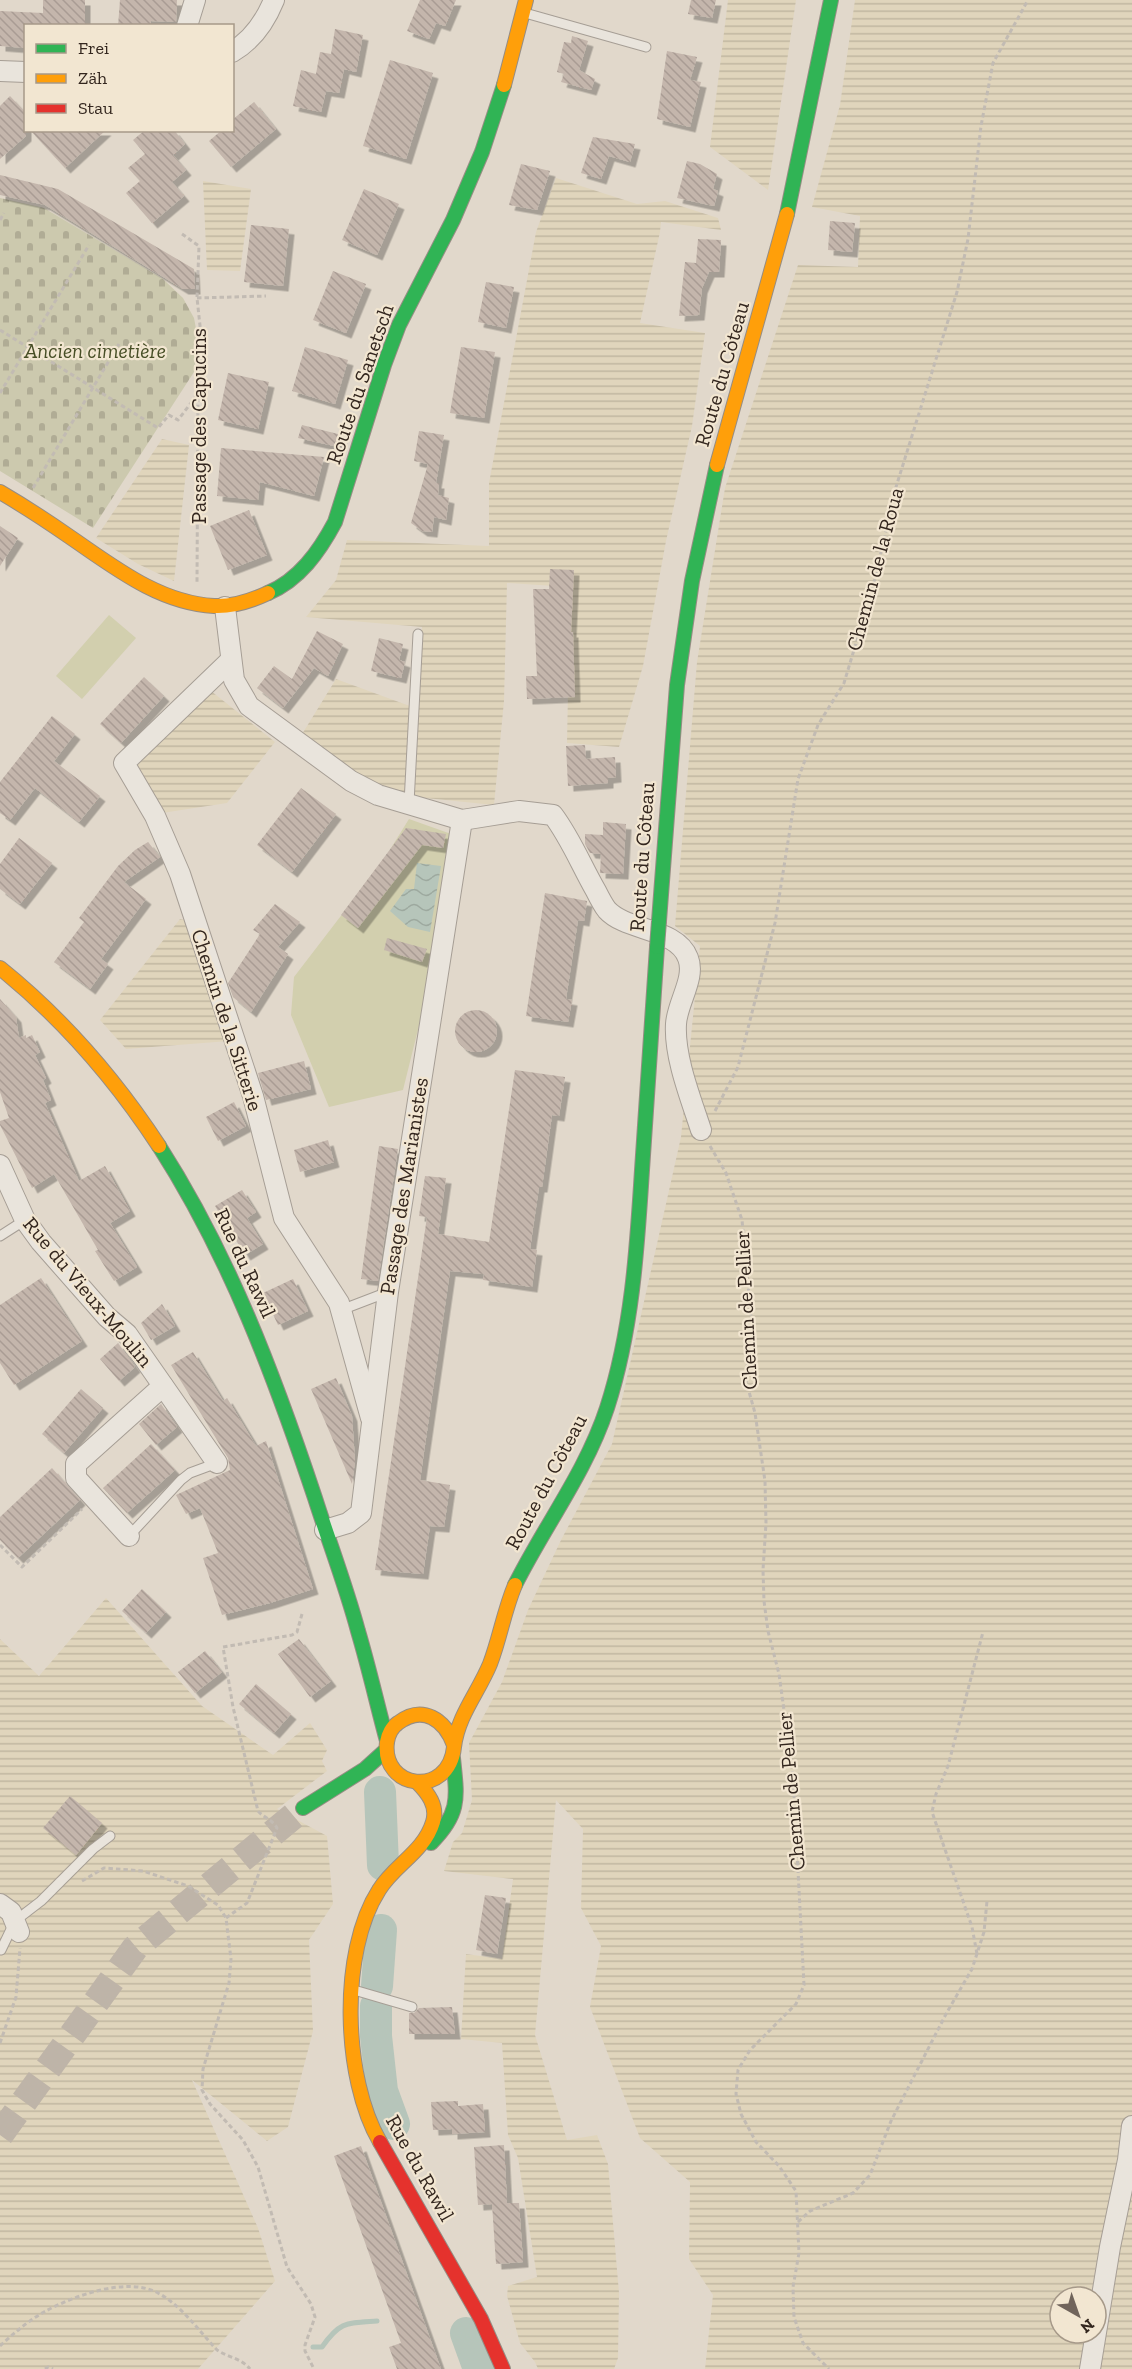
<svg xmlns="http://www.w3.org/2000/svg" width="1132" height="2369" font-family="'Zilla Slab',serif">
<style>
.farmland{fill:url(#farmland-rules);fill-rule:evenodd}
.green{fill:#d2cfae}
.cemetery{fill:url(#cemetery-stones)}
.water{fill:url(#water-waves)}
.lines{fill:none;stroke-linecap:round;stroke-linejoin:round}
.stream{stroke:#b6c5ba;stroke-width:5}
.river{stroke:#b6c5ba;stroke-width:32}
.building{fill:url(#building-back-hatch);filter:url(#shadow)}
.secondary-tunnel{stroke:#beb4a8;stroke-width:27;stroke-dasharray:27 14;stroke-linecap:butt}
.lane-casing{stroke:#a69e95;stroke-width:11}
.street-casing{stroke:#a69e95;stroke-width:22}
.fast-casing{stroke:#968d84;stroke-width:16}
.slow-casing{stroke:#968d84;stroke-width:16}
.jam-casing{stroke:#968d84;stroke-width:16}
.path{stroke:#c2bbb3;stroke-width:3;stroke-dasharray:4.5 3;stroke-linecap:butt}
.lane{stroke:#e9e4dc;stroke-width:9}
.street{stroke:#e9e4dc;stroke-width:20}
.fast{stroke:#30b455;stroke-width:14}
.slow{stroke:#ff9f0a;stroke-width:14}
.jam{stroke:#e5322d;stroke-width:14}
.fast-bridge-casing{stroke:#968d84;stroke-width:16;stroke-linecap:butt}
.fast-bridge{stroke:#30b455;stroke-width:14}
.labels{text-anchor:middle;stroke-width:4.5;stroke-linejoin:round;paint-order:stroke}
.park-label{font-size:21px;font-style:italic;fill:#474e26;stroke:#f2e6d1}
.street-label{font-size:21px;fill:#33261e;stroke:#f2e6d1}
</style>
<defs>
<pattern id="farmland-rules" width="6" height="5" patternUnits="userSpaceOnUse" patternTransform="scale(1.5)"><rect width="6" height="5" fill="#e0d5bc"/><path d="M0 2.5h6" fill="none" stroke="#c1b7a1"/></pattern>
<pattern id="cemetery-stones" width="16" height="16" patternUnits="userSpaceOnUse" patternTransform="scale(1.5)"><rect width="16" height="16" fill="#ccc9ae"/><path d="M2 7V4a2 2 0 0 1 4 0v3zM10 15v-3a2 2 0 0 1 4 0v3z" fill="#b0ac95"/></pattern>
<pattern id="water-waves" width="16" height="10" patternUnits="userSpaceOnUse" patternTransform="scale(1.5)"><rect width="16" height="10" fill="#b6c5ba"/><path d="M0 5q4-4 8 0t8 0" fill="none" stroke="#9da99f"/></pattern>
<pattern id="building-back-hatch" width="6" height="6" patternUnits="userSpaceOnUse" patternTransform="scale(1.5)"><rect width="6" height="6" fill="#c4b6ac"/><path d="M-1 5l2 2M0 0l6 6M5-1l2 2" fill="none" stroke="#a99c94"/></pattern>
<filter id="shadow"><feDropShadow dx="5.5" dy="5.5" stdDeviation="0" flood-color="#0004"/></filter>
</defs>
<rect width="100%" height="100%" fill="#e1d8cb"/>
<!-- farmland -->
<g class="farmland">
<path d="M728,0H796L768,190L710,147Z"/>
<path d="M855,0H1132V2369H705L713,2295L689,2259L690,2182L640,2138L590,2007L601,1946L581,1908L583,1829L556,1800L535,2035L567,2140L597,2135L608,2164L619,2293L618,2358L614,2369H538L535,2362L520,2343L507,2296L508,2286L537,2277L518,2158L508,2135L502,2043L461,2039L466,1954L502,1959L513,1879L444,1871L453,1842L462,1833L472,1800L469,1743L502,1682L528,1610L561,1540L612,1444L681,1137L700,946L675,926L697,662L725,488L798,265L858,267L860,216L812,207L840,105ZM1060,2297H1096V2333H1060Z"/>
<path d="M556,178L637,204L665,201L718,218L721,230L661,222L660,232L640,323L705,333L692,426L666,541L643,666L619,747L567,743L570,587L507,583L504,701L494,805L416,797L358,779L299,739L336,679L418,709L422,627L306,617L336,580L347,540L489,546V483L536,232Z"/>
<path d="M203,181L251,189L240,271L207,270Z"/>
<path d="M162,439L189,445L174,581L138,564L96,538Z"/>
<path d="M211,691L275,742L227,803L162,813L134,768Z"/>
<path d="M180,919L193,922L229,1041L126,1049L100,1020Z"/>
<path d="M106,1598L202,1706L273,1755L310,1723L327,1750L322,1761L327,1771L277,1809L327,1836L333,1904L309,1940L313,2031L288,2127L267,2141L192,2080L258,2228L275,2281L198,2369H0V1639L39,1676Z"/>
</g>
<!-- green -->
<g class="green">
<path d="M109,615L136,638L82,699L56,676Z"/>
<path d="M409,819L454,835L434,965L403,1090L329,1107L291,1015L294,977L383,861Z"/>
</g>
<!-- cemetery -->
<path class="cemetery" d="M0,198L44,208L163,279L183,298L194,318L198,339L194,372L93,528L0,471Z"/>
<!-- water -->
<path class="water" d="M417,863L441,866L430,932L408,927L390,911L406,889H414Z"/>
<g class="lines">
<!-- stream -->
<path class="stream" d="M313,2347H322C340,2321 347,2323 377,2321"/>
<!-- river -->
<g class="river">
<path d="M380,1792L383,1865"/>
<path d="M377,1986L381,1930"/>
<path d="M376,2006V2036L382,2091L394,2124"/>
<path d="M466,2333L479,2369"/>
</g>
</g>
<!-- building -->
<g class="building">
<path d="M43,0H85V26H26V48L0,46V11L43,13Z"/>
<path d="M120,0H177L176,22L151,21V26H118Z"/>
<path d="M420,0H456L445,26L436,23L429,39L407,31Z"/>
<path d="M691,0H716L712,18L688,14Z"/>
<path d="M335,29L363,35L356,72L344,69L339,93L326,91L321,112L293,106L301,70L316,74L320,52L331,54Z"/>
<path d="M572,36L588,41L579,70L595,79L591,90L561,82L564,74L557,72L564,42L571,43Z"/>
<path d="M667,51L697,57L690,80L701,82L690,127L657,119Z"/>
<path d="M390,60L433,73L406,159L363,146Z"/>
<path d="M10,96L26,113V136L0,159V106Z"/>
<path d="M254,102L276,129L231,167L209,141L222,130H232V120Z"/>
<path d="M30,130H106L65,168Z"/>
<path d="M145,130H174L185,144L173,155L186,170L172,182L184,196L152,223L126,193L140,181L128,168L145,154L133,140Z"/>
<path d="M593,137L635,144L630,162L609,156L601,179L581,173Z"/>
<path d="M687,161L700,164L717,174L713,189L718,191L714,206L677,198Z"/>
<path d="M521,164L550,171L537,210L509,205Z"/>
<path d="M0,175L58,189L194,269L195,289H183L45,205L0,195Z"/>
<path d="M364,189L399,204L377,255L342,240Z"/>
<path d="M830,221L855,223L852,252L828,250Z"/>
<path d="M251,225L289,229L283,286L244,282Z"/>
<path d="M698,239L721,240L719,272H709L702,288L699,315L679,316L685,262L696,263Z"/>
<path d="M333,271L366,284L346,333L313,320Z"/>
<path d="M486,282L514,287L506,328L478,322Z"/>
<path d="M305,347L348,360L335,404L292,391Z"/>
<path d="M461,347L495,352L484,418L450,413Z"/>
<path d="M228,373L269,382L258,429L218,420Z"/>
<path d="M302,425L342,435L339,447L298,438Z"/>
<path d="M419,431L444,435L436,483H439L438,495L449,498L446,520L434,517L432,532L422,531L411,523L428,464L414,461Z"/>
<path d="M221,448L324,457L314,496L260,482L258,500L217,496Z"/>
<path d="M249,510L267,555L228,570L210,526Z"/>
<path d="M0,526L18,538L0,566Z"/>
<path d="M550,569L574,570L571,632H573L575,697L527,699L526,676H537L533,589H549Z"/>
<path d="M317,631L343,644L328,676L314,668L283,708L257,688L274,666L292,679Z"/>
<path d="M379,638L403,644L399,660L405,662L401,678L371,671Z"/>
<path d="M144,677L164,696L121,743L100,724Z"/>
<path d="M52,716L75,734L54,761L100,796L79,822L35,788L10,820L0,813V782Z"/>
<path d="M585,745L586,759L615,757L616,777L608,778V783L568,786L566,746Z"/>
<path d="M301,788L336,814L292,872L257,845Z"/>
<path d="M603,822L626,824L623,874L600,873L601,854L590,853L585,844V834L603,835Z"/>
<path d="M406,828L446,834L443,848L422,845L358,928L341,915Z"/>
<path d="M19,838L52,863L20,904L0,889V864Z"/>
<path d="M148,842L160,857L124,882L146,899L101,959L108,964L90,989L54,962L84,922L79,918L118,866L135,850Z"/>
<path d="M545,893L587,901L584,921L578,920L566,999L572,1000L568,1022L526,1016Z"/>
<path d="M275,904L300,922L278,947L288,954L251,1012L233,997L228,983L260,934L253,930Z"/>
<path d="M387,938L427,949L422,962L384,950Z"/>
<path d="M0,999L16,1017L19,1038L26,1035V1038L32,1035L40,1052L35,1055L46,1078L43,1080L51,1100L45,1103L79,1181L105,1166L130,1211L110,1223L137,1267L114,1281L95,1251L98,1250L54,1174L32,1188L0,1125V1121L9,1118L0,1092Z"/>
<circle cx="476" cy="1031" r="21"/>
<path d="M304,1061L311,1089L266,1100L258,1073Z"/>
<path d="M515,1070L565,1077L559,1116L552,1115L542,1187H539L530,1249L537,1250L532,1287L483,1280L484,1274L450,1271L420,1480L450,1485L444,1527L430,1526L423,1574L375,1570L427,1217L419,1216L425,1176L446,1178L438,1234L489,1242Z"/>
<path d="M234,1102L246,1126L218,1141L206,1117Z"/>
<path d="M328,1140L334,1162L300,1172L294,1150Z"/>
<path d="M379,1146L398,1149L378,1281L361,1279Z"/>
<path d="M242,1190L256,1212L247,1218L263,1244L245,1255L215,1206Z"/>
<path d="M41,1278L82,1341L14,1385L0,1363V1305Z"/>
<path d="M293,1279L308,1311L278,1325L263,1293Z"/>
<path d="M162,1304L175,1326L151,1340L141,1323Z"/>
<path d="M118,1343L135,1367L119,1381L100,1359Z"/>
<path d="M193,1352L223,1401L227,1398L256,1446L266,1441L313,1589L270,1603L222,1615L203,1558L218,1553L200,1508L186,1514L176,1495L230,1470L228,1458L171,1365Z"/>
<path d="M336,1378L352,1416L355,1461L352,1484L311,1389Z"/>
<path d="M81,1389L103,1408L64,1453L42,1434Z"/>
<path d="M161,1404L177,1427L156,1445L139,1424Z"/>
<path d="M151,1444L175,1470L127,1513L103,1488Z"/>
<path d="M52,1468L80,1500L18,1558L0,1540V1517Z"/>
<path d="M142,1589L166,1612L146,1633L122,1611Z"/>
<path d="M299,1639L331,1681L310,1697L278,1654Z"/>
<path d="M205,1651L222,1672L195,1693L178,1672Z"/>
<path d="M256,1684L291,1714L274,1733L239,1704Z"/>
<path d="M70,1796L102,1823L76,1855L43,1828Z"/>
<path d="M485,1895L506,1898L497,1954L476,1950Z"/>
<path d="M452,2007L455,2034H409V2013H414L419,2008Z"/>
<path d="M458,2101V2106L483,2104L485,2132L452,2134V2129L433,2130L431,2102Z"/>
<path d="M504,2145L507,2203H519L523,2262L496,2264L492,2204L478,2205L474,2147Z"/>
<path d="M361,2146L441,2369H397L389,2347L401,2343L334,2156Z"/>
</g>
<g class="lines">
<!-- secondary-tunnel -->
<path class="secondary-tunnel" d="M0,2135L135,1948L303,1808"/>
<defs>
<g id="lane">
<path d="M525,13L646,47"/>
<path d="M409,803L418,634"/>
<path d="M0,1236L25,1220"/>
<path d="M341,1310L388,1292"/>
<path d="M129,1536L181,1480L190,1473L217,1463"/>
<path d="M1,1950L15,1921L41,1901L93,1849L110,1836"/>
<path d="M354,1990L412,2007"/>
</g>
<g id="street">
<path d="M187,26L195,0"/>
<path d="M232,52C253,40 265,22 274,0"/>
<path d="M0,71L26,72"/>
<path d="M225,607L234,680L249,706L351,781L378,795L462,820L519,811L553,815C571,839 581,865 596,891C599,897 603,905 607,910C626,931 677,928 688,958C696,978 677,1003 676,1024C674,1057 691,1099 701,1130"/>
<path d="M231,660L124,763L155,816L180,874L253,1096L284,1218L339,1303L371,1418"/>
<path d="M0,1165L25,1220L41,1242L107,1317L127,1334L217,1463"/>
<path d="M325,1530L348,1523L361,1513L388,1292L462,820"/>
<path d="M129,1536L76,1478V1464L163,1386"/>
<path d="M0,1904L11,1912L19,1932"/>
<path d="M1090,2369L1110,2247L1128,2160L1132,2126"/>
</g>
<g id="fast">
<path d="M787,214L831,0"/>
<path d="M268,593C299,580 319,552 335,522L384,365L399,325L453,220L482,152L504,85"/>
<path d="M659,921L677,685L692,581L717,465"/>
<path d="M159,1146C229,1255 274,1375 315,1498C329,1542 346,1586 358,1631C369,1668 377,1704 387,1741"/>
<path d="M515,1585C545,1525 586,1472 607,1408C632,1331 637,1250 642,1170C647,1095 652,1021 657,947"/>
<path d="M303,1808L365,1769L386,1750"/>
<path d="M431,1843C461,1813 457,1797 453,1758"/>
</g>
<g id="slow">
<path d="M504,85L526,0"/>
<path d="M717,465L787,214"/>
<path d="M0,492C24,506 47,521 70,537C114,567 159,603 214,606C233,607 251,601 268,593"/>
<path d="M0,968C62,1018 115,1079 159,1146"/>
<path d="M454,1745C445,1720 423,1704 398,1723C392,1727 388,1735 387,1742C381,1790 449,1798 454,1747C458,1715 478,1693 490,1664C500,1638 504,1611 515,1585"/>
<path d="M380,2142C343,2079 339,1952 379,1890C394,1865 424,1852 433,1822C438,1806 428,1793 417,1782"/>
</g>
<path id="jam" d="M380,2142L481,2319L503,2369"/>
</defs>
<!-- lane casing -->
<use href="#lane" class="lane-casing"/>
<!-- street casing -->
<use href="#street" class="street-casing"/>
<!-- fast casing -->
<use href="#fast" class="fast-casing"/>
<!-- slow casing -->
<use href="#slow" class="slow-casing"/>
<!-- jam casing -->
<use href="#jam" class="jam-casing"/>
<!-- path -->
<g class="path">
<path d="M0,220L4,213"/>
<path d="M182,234L199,246L197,298L202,344L198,394L197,583"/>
<path d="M197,298L266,296"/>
<path d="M0,330L158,428L169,415L178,420L197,395"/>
<path d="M0,393L89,245"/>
<path d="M33,488L119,344"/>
<path d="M715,1111L738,1067L775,923L798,779L818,725L844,683L873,587L896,487L957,292L968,239L981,126L993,63L1028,0"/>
<path d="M710,1146L726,1173L742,1220L751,1317L746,1381L755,1413L765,1481L766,1523L763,1570L764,1601L768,1631L779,1674L793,1775L804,1985L796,2004L750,2050L738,2070L736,2094L741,2114L756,2142L779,2166L796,2191L799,2253L793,2287L794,2317L803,2343L829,2369"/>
<path d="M0,1545L22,1567L82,1509"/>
<path d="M302,1614L297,1632L292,1635L223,1647L233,1707L258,1811C264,1818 273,1820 277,1828L247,1903L226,1918L231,1959L229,1983L203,2069L202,2090L210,2104L243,2140L258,2167L287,2267L311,2304L315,2317L305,2345V2351L314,2369"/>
<path d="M82,1881L104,1868L143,1871L188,1886L218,1905L226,1918"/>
<path d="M977,1954L972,1927L932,1812L936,1794L948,1766L983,1632"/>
<path d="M0,2043L16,1997L20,1948"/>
<path d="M798,2222L810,2211L853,2193L870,2175L891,2121L946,2014L972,1969L984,1932L987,1901"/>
<path d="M0,2346C14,2333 28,2321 44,2312C73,2296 127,2276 158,2293C182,2306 199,2331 217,2350C229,2358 241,2358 250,2369"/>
<path d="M45,2369L48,2367L53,2369"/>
</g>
<!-- lane -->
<use href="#lane" class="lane"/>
<!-- street -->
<use href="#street" class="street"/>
<!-- fast -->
<use href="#fast" class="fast"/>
<!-- slow -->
<use href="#slow" class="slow"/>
<!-- jam -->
<use href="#jam" class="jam"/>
<defs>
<path id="fast-bridge" d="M657,947L659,921"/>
</defs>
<!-- fast-bridge casing -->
<use href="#fast-bridge" class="fast-bridge-casing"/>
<!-- fast-bridge -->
<use href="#fast-bridge" class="fast-bridge"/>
</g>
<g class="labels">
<!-- park labels -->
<g class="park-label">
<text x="95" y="358">Ancien cimetière</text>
</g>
<!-- street labels -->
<g class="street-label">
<text transform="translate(722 374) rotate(-74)" y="7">Route du Côteau</text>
<text transform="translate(360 384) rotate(-71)" y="7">Route du Sanetsch</text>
<text transform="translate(199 426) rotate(-90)" y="7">Passage des Capucins</text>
<text transform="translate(875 569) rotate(-75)" y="7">Chemin de la Roua</text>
<text transform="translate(642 857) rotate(-86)" y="7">Route du Côteau</text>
<text transform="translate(227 1020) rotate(72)" y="7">Chemin de la Sitterie</text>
<text transform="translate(404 1186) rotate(-81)" y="7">Passage des Marianistes</text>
<text transform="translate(245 1263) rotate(65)" y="7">Rue du Rawil</text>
<text transform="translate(88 1292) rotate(50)" y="7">Rue du Vieux-Moulin</text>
<text transform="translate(746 1310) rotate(-93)" y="7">Chemin de Pellier</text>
<text transform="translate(546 1482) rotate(-62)" y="7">Route du Côteau</text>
<text transform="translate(791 1791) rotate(-95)" y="7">Chemin de Pellier</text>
<text transform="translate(420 2168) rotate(61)" y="7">Rue du Rawil</text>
</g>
</g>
<!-- legend -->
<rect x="24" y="24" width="210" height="108" fill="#f2e6d1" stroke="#a69989" stroke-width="1.5"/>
<rect x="36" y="44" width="30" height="9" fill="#30b455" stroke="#a69989" stroke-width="1.5"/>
<text x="78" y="54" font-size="18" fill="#33261e">Frei</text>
<rect x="36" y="74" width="30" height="9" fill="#ff9f0a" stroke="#a69989" stroke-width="1.5"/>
<text x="78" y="84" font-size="18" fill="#33261e">Zäh</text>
<rect x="36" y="104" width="30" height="9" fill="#e5322d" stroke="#a69989" stroke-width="1.5"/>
<text x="78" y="114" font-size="18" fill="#33261e">Stau</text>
<!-- north arrow -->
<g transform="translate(1078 2315) rotate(140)"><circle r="28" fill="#f2e6d1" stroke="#a69989" stroke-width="1.5"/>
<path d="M0-4.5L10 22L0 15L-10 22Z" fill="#70645b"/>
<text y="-9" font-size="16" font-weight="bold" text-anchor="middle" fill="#33261e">N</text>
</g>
</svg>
